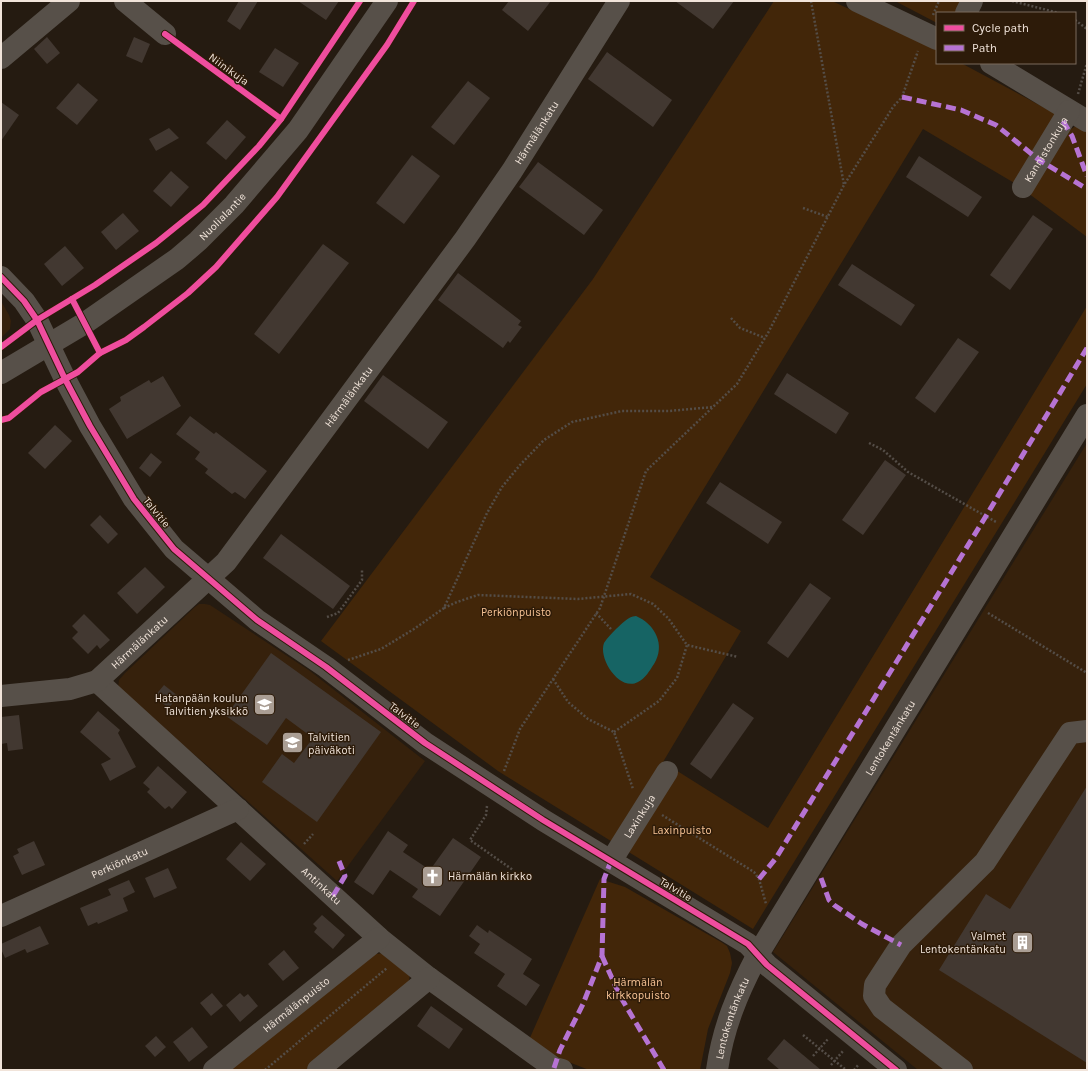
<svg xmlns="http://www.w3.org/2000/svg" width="1088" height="1071" font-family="Karla,sans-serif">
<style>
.built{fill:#36210c}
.green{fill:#422609}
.water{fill:#166464}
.building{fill:#423831}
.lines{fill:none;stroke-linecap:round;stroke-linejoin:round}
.path{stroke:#544d47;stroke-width:2.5;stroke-dasharray:2 2;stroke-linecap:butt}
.minor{stroke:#575049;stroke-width:22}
.quiet{stroke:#b673d3;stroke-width:5;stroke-dasharray:10 5;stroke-linecap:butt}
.cycleway-casing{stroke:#2d1b09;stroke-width:8}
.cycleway{stroke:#ef4d9e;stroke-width:6}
.labels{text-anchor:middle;stroke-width:3;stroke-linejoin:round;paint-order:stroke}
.street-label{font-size:11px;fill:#f1e4da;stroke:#2d1b09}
.park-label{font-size:11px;fill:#f9c496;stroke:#2d1b09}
.poi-label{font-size:11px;fill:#f1e4da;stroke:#2d1b09;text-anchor:end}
</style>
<rect width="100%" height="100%" fill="#251b11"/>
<!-- built -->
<g class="built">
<path d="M1,301L9,315L11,321L10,329L1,338Z"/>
<path d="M1087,443V1070H918L773,952Z"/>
<path d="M199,604H205L210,605L310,671L425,761L337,881L209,767L123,695L118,688L119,680L125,673L195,607Z"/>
</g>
<!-- green -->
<g class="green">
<path d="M774,1H832L937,50V63H961L1056,114L1016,184L923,129L650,577L741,631L663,762L768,828L1087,306V384L753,929L498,771L321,641L593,279Z"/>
<path d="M895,1H962L956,13H937V23Z"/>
<path d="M1077,125L1087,130V237L1028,193L1063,135Z"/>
<path d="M600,879L625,887L721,942L727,946L730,953L732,963L730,973L708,1029L700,1070H589L561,1059L529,1040Z"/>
<path d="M383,953L410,973L409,981L406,990L307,1070H229L370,955Z"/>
</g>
<!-- water -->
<path class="water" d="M636,616C655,624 666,645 654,664C650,670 645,679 638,682C620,692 598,659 604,643C607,638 612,633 616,629C623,623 627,617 636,616Z"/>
<!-- building -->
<g class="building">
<path d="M239,1H258L240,30L227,21Z"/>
<path d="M298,1H339L326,20Z"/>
<path d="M509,1H551L528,31L502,10Z"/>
<path d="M675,1H734L713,29Z"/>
<path d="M47,37L60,53L47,64L34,49Z"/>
<path d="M134,37L150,44L142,63L126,56Z"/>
<path d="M275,48L299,63L283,87L259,72Z"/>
<path d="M607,52L672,100L653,127L588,79Z"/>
<path d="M468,81L490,98L454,145L431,127Z"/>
<path d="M78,83L98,100L77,125L56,108Z"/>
<path d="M1,102L19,115L1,141Z"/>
<path d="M227,120L246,137L226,160L206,143Z"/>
<path d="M169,128L179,138L156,151L149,139Z"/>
<path d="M412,155L440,176L404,224L376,203Z"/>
<path d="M919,156L982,197L968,217L906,177Z"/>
<path d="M538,162L603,210L584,235L519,187Z"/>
<path d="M171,171L189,187L171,207L153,191Z"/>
<path d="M123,213L139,231L116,250L101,232Z"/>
<path d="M1033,215L1053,229L1010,290L990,275Z"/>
<path d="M323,244L349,263L279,354L254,334Z"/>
<path d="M65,246L84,268L62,286L44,264Z"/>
<path d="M852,264L915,305L901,326L838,285Z"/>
<path d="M458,273L521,321L518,325L522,327L510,343L508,341L503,348L438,300Z"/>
<path d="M958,338L979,352L935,413L915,398Z"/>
<path d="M787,373L849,413L836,434L774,394Z"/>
<path d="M383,375L448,422L428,449L364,401Z"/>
<path d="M163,376L181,406L127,439L109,409L121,401L120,397L149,380L151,383Z"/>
<path d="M190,416L214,434L216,432L267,471L245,499L235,492L232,494L205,473L208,469L195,459L200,452L176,434Z"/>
<path d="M55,425L72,441L45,469L28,453Z"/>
<path d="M151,453L162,462L150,477L139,468Z"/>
<path d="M885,460L906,475L863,535L842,520Z"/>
<path d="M720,482L782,522L768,544L706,503Z"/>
<path d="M100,515L118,534L108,544L90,525Z"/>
<path d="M281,534L350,586L333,609L263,558Z"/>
<path d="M145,567L165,587L137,614L117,593Z"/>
<path d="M810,583L831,598L788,658L767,643Z"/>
<path d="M84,614L110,640L100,649L97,645L88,654L72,638L78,632L72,626Z"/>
<path d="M271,653L381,732L317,822L262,782L282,754L294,763L313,738L286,718L267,745L226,716Z"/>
<path d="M164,685L178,696L169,708L154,697Z"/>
<path d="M733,703L754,718L711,779L690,764Z"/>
<path d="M98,711L120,730L118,733L136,767L110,781L101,764L111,759L80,732Z"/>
<path d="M19,715L23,749L8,751L7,743L1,744V717Z"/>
<path d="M158,766L187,792L172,809L169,806L165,809L147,792L150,789L143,783Z"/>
<path d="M1087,786V1063L939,970L986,894L1010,909Z"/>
<path d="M388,831L408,845L403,852L430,870L453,838L481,857L440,916L412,897L418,889L390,870L373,895L354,882Z"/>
<path d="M34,841L45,865L22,875L13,856L19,853L17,849Z"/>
<path d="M241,842L266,864L250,881L226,859Z"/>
<path d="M168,868L177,888L154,898L145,878Z"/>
<path d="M129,880L135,892L123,898L128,911L98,924L97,922L88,926L80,908L111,895L108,889Z"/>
<path d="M322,915L345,935L333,949L314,932L317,928L313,924Z"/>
<path d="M477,925L488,933L489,930L532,959L523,974L540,985L526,1006L497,986L505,974L474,953L480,944L469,936Z"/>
<path d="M40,926L49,944L27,953L25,949L5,958L1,949V944Z"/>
<path d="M284,950L299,968L283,981L268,964Z"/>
<path d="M212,993L223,1006L211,1016L200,1003Z"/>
<path d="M240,993L244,997L248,994L258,1006L240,1022L226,1005Z"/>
<path d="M431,1006L463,1029L449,1049L417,1026Z"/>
<path d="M192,1027L208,1047L189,1062L173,1042Z"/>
<path d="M156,1036L166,1047L155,1057L145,1046Z"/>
<path d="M784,1039L821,1070H780L767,1059Z"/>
</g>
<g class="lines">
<!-- path -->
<g class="path">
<path d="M811,1L844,185"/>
<path d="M1012,1L1059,13"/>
<path d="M933,15L939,1"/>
<path d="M1075,20L1087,29"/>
<path d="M1078,94L1087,63"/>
<path d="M803,208L828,217"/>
<path d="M731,318L740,328L765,338"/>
<path d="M869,443L883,450L908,472L996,522"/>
<path d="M444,608L457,602L478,595L578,599L631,594L653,604L668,618L687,645L738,657"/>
<path d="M596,613L611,629"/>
<path d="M988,613L1087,673"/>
<path d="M327,617L338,613L362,580V569"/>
<path d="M348,660L381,649L414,629L444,608L487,513L502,487L520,465L544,440L572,422L622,411H669L713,407"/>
<path d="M553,679L568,702L588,719L614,732L633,789"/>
<path d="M614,732L659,701L677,678L687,645"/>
<path d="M504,771L520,729L600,608L646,471L737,384L768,333L844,185L893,107L902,97L918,51"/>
<path d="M487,806L486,815L470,840L513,870"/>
<path d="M662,815L754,872L759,879L766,904"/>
<path d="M304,844L313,834"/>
<path d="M803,1035L846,1070"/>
<path d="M813,1056L828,1039"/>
<path d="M831,1065L843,1051"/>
<path d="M265,1070L387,968"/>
<path d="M854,1070L859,1064"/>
</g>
<!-- minor -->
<g class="minor">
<path d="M125,1L165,34"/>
<path d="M857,1L937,39"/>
<path d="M966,13L972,1"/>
<path d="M1,58L69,1"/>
<path d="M991,63L1087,121"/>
<path id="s1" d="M1023,187L1069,111"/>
<path d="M1,277L24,301L37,320L65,379L90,426L134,499L174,549L257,620L326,667L425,743L543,820L748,944L767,965L896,1070"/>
<path id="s2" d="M1,373L85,323L177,259L198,241L234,205L298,130L387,1"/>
<path id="s3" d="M97,681L379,938L429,978L554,1068L562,1070"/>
<path id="s4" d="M1,696L70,689L97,681L226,562L465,239L512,171L619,1"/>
<path id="s5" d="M611,861L667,772"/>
<path id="s6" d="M1,916L238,809"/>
<path id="s7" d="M214,1070L379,938"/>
<path d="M318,1070L429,978"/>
<path id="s8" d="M717,1070C723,1027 738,992 758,954L1087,415"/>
<path d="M962,1070L882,1008L874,996L875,985L901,945L985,862L1070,733L1087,731"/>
</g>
<!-- quiet -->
<g class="quiet">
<path d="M902,97L961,110L996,125L1039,160L1087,189"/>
<path d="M1063,121L1072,136L1087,176"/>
<path d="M821,878L829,900L834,905L862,924L901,945"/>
<path d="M759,879L776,858L986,516L1087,348"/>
<path d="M333,896L345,876L339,861"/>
<path d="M602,956L620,996L664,1070"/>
<path d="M554,1068L560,1050L583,1004L602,956L604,879L611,861"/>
</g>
<defs>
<g id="cycleway">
<path d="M165,34L281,119"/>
<path d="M1,277L24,301L37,320L65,379L90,426L134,499L174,549L257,620L326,667L425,743L543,820L748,944L767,965L896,1070"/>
<path d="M72,299L100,353"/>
<path d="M1,347L37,320L95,285L156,243L203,205L259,146L281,119L360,1"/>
<path d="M1,420L9,418L41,392L78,372L100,353L126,340L144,327L188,293L216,267L277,197L387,45L414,1"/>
</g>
</defs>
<!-- cycleway casing -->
<use href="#cycleway" class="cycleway-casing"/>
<!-- cycleway -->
<use href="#cycleway" class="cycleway"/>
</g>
<!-- icons -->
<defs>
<symbol id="school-square" viewBox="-11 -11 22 22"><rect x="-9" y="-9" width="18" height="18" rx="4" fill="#aa9e94" stroke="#2d1b09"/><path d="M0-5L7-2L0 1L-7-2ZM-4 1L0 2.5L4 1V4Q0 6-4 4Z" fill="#fff"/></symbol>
<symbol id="church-square" viewBox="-11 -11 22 22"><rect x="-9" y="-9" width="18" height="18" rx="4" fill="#aa9e94" stroke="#2d1b09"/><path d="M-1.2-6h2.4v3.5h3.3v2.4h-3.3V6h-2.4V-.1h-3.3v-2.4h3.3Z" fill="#fff"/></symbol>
<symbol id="building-square" viewBox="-11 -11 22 22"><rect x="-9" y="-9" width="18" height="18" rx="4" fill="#aa9e94" stroke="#2d1b09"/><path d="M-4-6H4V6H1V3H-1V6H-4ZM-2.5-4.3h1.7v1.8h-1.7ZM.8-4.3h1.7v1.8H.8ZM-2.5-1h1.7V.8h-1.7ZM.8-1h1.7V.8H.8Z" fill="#fff"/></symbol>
</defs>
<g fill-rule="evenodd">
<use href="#school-square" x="252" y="692" width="25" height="25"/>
<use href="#school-square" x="280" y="730" width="25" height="25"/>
<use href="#church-square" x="420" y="864" width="25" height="25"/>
<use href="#building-square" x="1010" y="930" width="25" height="25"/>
</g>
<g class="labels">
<!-- street labels -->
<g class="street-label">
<text transform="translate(229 69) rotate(36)" y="4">Niinikuja</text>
<text dy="4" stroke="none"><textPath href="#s4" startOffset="803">Härmälänkatu</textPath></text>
<text dy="4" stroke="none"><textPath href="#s1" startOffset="44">Kannistonkuja</textPath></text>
<text dy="4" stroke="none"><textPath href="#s2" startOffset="272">Nuolialantie</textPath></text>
<text dy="4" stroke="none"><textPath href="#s4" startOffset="479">Härmälänkatu</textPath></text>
<text transform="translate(157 512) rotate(51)" y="4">Talvitie</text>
<text dy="4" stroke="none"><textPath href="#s4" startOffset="155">Härmälänkatu</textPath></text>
<text transform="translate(405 715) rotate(37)" y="4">Talvitie</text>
<text dy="4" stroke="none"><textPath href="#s8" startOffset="377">Lentokentänkatu</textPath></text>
<text dy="4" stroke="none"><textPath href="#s5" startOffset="53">Laxinkuja</textPath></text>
<text dy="4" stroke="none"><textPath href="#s6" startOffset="130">Perkiönkatu</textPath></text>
<text dy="4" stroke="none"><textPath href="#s3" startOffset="304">Antinkatu</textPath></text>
<text transform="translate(676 889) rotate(31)" y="4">Talvitie</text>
<text dy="4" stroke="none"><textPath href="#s7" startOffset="105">Härmälänpuisto</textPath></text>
<text dy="4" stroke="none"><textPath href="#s8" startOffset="54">Lentokentänkatu</textPath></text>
</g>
<!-- park labels -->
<g class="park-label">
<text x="516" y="616">Perkiönpuisto</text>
<text x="682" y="834">Laxinpuisto</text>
<text x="638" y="986">Härmälän<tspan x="638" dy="13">kirkkopuisto</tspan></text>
</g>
<!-- poi labels -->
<g class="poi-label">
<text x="248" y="702">Hatanpään koulun<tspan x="248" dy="13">Talvitien yksikkö</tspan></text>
<text x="308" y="741" text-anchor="start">Talvitien<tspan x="308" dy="13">päiväkoti</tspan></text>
<text x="448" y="880" text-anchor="start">Härmälän kirkko</text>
<text x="1006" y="940">Valmet<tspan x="1006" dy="13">Lentokentänkatu</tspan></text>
</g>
</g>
<!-- border -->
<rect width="1088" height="1071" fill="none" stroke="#f1e4da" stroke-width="4"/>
<!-- legend -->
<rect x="936" y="12" width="140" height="52" fill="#2d1b09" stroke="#7b6b5d"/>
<rect x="944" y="25" width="20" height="6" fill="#ef4d9e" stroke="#7b6b5d"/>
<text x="972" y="32" font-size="12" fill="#f1e4da">Cycle path</text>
<rect x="944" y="45" width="20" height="6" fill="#b673d3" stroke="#7b6b5d"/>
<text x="972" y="52" font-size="12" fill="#f1e4da">Path</text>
</svg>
